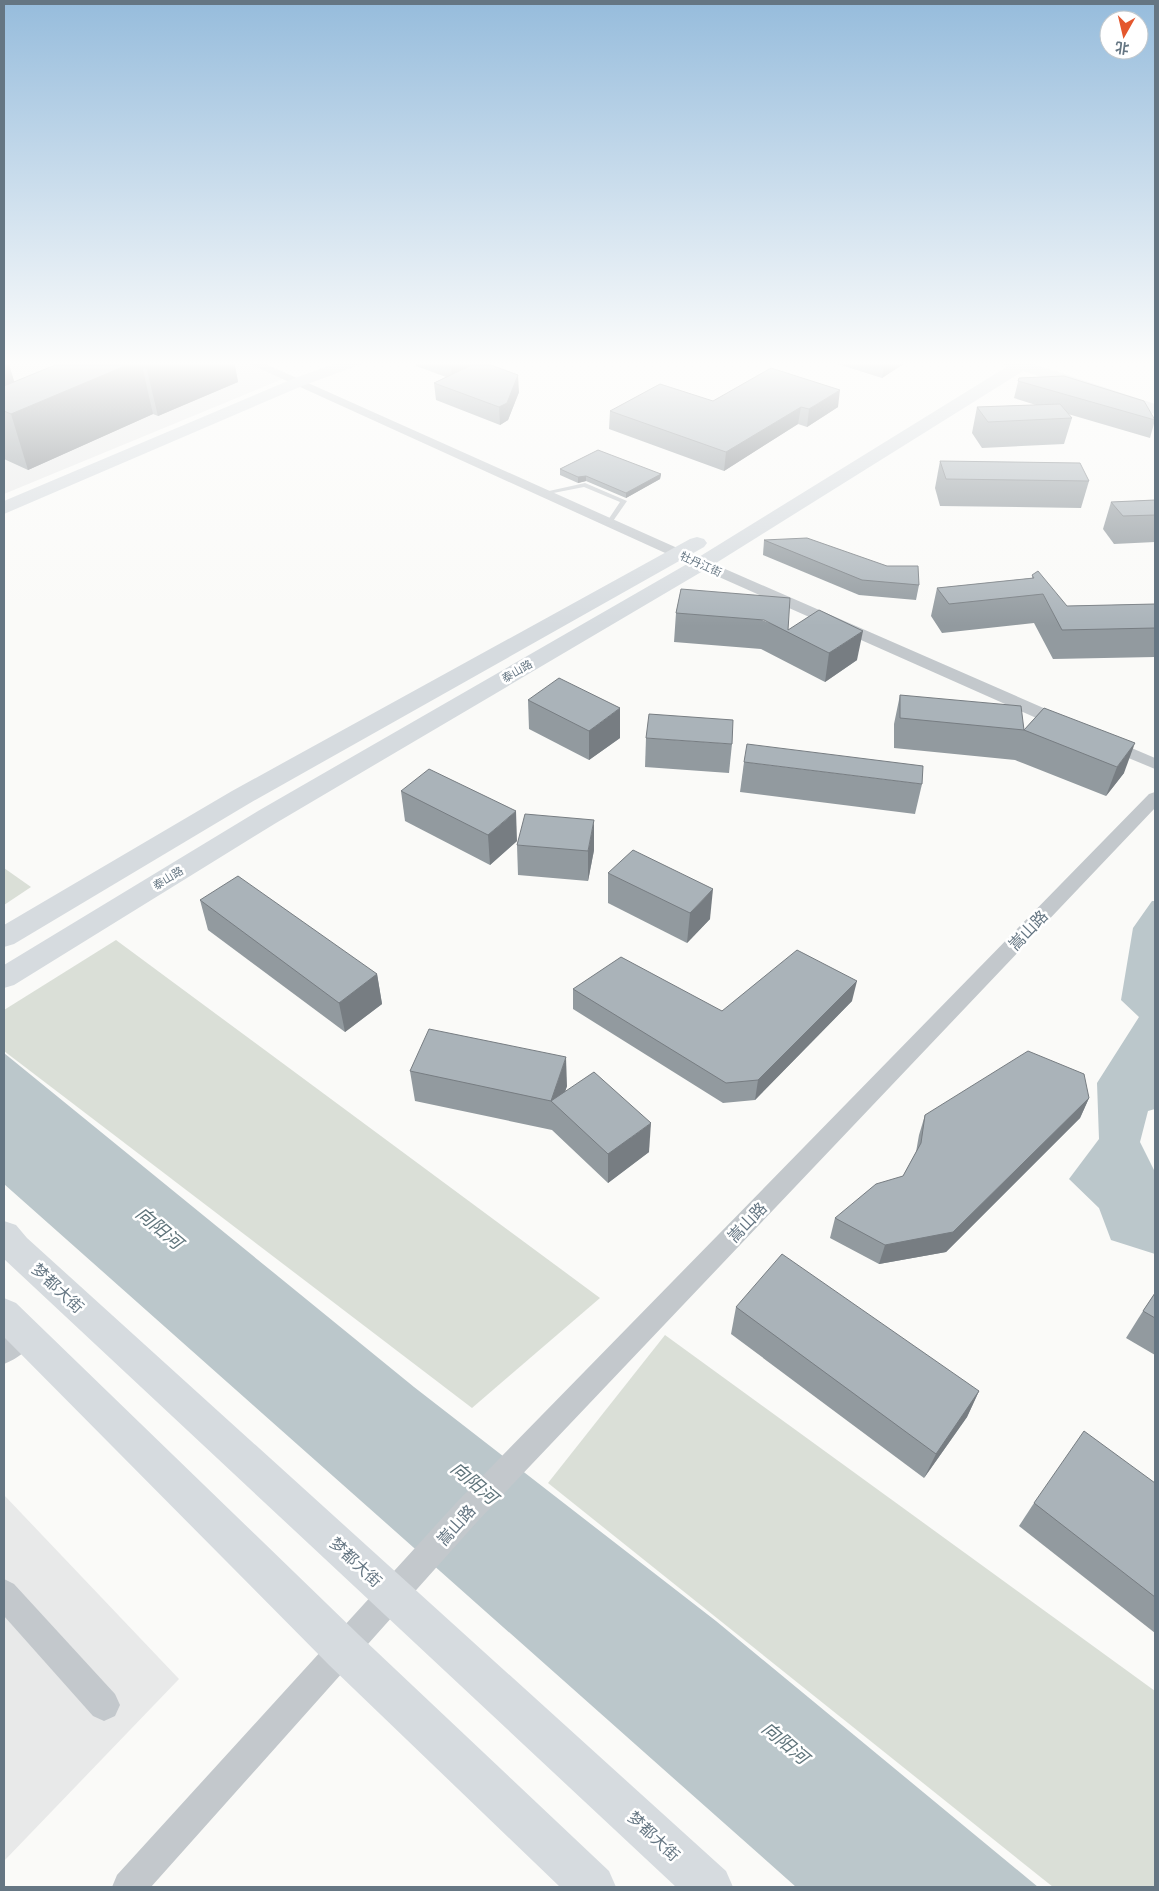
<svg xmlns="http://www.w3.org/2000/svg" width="1159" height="1891" font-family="'Nunito Sans','Noto Sans SC',sans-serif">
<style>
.built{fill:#e8e9e9}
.green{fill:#dadfd7}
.water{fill:#bbc7cb}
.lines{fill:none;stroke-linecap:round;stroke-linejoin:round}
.lane{fill:#c3c8cc;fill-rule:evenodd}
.street{fill:#c3c8cc;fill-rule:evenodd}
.secondary{fill:#d6dbdf;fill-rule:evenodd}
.primary{fill:#d6dbdf;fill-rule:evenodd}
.wall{fill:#929a9f}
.shaded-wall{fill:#777d82}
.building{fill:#aab3b9;stroke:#777d82}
.labels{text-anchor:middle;stroke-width:5;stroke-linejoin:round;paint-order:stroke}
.far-street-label{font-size:11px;fill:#657683;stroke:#fff}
.near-street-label{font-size:16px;fill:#657683;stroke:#fff}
.near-water-label{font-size:18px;font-style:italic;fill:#60757c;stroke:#fff}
</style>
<rect width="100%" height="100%" fill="#fafaf8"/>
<!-- built -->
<g class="built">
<path d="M4,361H249L285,378L4,494Z"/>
<path d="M4,1495L179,1679L4,1861Z"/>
</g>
<!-- green -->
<g class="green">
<path d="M4,868L31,887L4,905Z"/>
<path d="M116,940L600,1298L472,1408L4,1051V1010Z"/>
<path d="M665,1335L1155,1691V1887H1053L548,1483Z"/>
</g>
<!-- water -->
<g class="water">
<path d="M1152,901H1155V1109L1148,1111L1140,1142L1155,1172V1254L1111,1240L1099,1208L1069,1179L1099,1139L1097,1083L1139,1017L1121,1000L1133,928Z"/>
<path d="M4,1053L414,1387L716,1621L1038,1887H796L4,1184Z"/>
</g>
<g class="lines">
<!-- lane -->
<path class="lane" d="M585,483L627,501L611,524L606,523L620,502L584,487L543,495L540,493Z"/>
<!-- street -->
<g class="street">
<path d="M243,361H259L684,551L1071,720L1073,724L1071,728H1059L674,557Z"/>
<path d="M1108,738L1155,758V769L1102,747L1099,743L1102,739Z"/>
<path d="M1155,792V808L476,1523L151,1887H112L117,1875L456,1503L1149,794Z"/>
<path d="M25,1323L34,1327L38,1335C32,1348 17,1359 4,1364V1336L16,1327Z"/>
<path d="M4,1579L14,1584L115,1694L120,1705L115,1716L104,1721L93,1716L4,1616Z"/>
</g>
<!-- secondary -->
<g class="secondary">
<path d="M341,361H364L362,364L302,386L4,514V501L290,380Z"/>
<path d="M1000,361H1036L1034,364L1155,404V414L1023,371L708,568L276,823L14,985L4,988V965L258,811L694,560L1008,366L1002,364Z"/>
<path d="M697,537L704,539L707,543L704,547L250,803L14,944L4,947V925L232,791L690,539Z"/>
</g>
<!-- primary -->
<g class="primary">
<path d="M4,1221L16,1225L27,1238L726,1871L733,1887H676L4,1259Z"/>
<path d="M4,1298L16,1303L359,1635L609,1871L616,1887H560L329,1665L4,1337Z"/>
</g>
</g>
<!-- wall -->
<g class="wall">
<path d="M4,361H8L14,382L65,361H234L238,382L158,416L153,414L28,470L4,459Z"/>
<path d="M415,361H491L486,364L519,392L508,420L500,425L436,400L434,383L446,377L416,366Z"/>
<path d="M828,361H908L882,378Z"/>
<path d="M1019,378L1155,420L1150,438L1068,414L1072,418L1064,444L982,448L972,433L977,407L1036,405L1014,398Z"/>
<path d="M713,401L838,407L807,427L798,424L724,471L609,429L610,411Z"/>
<path d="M940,461L1089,481L1081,508L940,506L935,488Z"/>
<path d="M560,469L661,474L660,479L626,498L586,481L578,483L560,475Z"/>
<path d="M1155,500V542L1114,544L1103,529L1111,502Z"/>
<path d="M764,540L919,585L916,600L859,595L763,555Z"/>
<path d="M1032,575L1067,606L1155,604V657L1053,659L1034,623L942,633L931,616L937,588L1032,578Z"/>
<path d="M681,589L788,630L857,660L825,682L761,649L674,642L676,613Z"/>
<path d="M900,695L1024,730L1044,708L1124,773L1106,796L1015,760L894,748V724Z"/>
<path d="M528,700L620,738L589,760L529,729Z"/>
<path d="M646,738L732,744L729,773L645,767Z"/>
<path d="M744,762L922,784L915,814L740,792Z"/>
<path d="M401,791L517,841L490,865L405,821Z"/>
<path d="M517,845L594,850L588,881L518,875Z"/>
<path d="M608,873L710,919L687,943L608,903Z"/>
<path d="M200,900L377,974L382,1004L345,1032L208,930Z"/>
<path d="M573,989L722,1011L852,1001L755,1100L723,1103L573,1009Z"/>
<path d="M410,1071L567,1086L565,1092L649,1152L608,1183L552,1130L415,1101Z"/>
<path d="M1089,1098L1080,1118L946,1252L879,1264L830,1238L835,1218L903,1176L916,1152L919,1135L925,1115Z"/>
<path d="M1155,1293V1355L1126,1338L1143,1311Z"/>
<path d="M736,1307L979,1391L967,1417L924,1478L731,1334Z"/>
<path d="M1155,1483V1633L1019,1526L1034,1503Z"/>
</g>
<!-- shaded-wall -->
<g class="shaded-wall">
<path d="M4,361H8L18,394L4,400Z"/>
<path d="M137,361H141L153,414L28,470L11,414Z"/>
<path d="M147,361H234L238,382L158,416L145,362Z"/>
<path d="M456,361H491L452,379L451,363Z"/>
<path d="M885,361H908L882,378Z"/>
<path d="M518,375L519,392L508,420L500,425L499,407Z"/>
<path d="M840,390L838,407L807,427L809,409Z"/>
<path d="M801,407L798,424L724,471L726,452Z"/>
<path d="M661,474L660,479L626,498V493Z"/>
<path d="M586,476V481L578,483V477Z"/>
<path d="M863,631L857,660L825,682L829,653Z"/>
<path d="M620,708V738L589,760V731Z"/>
<path d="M1135,743L1124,773L1106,796L1117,767Z"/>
<path d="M516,811L517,841L490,865L488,835Z"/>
<path d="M594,820V850L588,881V851Z"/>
<path d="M713,889L710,919L687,943L690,913Z"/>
<path d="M377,974L382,1004L345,1032L339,1003Z"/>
<path d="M857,981L852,1001L755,1100L758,1080Z"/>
<path d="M566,1057L567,1086L559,1108L551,1101Z"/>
<path d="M1089,1098L1080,1118L946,1252L879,1264L885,1245Z"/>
<path d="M651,1123L649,1152L608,1183V1154Z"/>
<path d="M979,1391L967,1417L924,1478L936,1454Z"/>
</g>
<!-- building -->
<g class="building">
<path d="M65,361H137L11,414L4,411V386Z"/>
<path d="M446,361H456L451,363Z"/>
<path d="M480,361L518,375L507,403L499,407L434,383Z"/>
<path d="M771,368L840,390L809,409L801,407L726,452L610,411L660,384L713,401Z"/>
<path d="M1064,376L1144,401L1155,420L1018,381L1019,378Z"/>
<path d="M1060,404L1072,418L988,422L977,407Z"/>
<path d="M598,450L661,474L626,493L586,476L578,477L560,469Z"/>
<path d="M940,461L1080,463L1089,481L946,479Z"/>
<path d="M1155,500V515L1123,516L1111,502Z"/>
<path d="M807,538L887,566H918L919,585L862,580L764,540Z"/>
<path d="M1038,571L1067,606L1155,604V628L1062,630L1043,594L949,604L937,588L1034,578L1032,575Z"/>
<path d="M681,589L790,598L788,630L819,610L863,631L829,653L764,620L676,613Z"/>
<path d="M559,678L620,708L589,731L528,700Z"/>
<path d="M900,695L1021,706L1024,730L900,718Z"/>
<path d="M1044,708L1135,743L1117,767L1024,730Z"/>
<path d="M649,714L733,720L732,744L646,738Z"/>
<path d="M747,744L923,766L922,784L744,762Z"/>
<path d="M429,769L516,811L488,835L401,791Z"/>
<path d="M525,814L594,820L588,851L517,845Z"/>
<path d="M633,850L713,889L690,913L608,873Z"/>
<path d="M238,876L377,974L339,1003L200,900Z"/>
<path d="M797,950L857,981L758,1080L726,1083L573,989L621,957L722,1011Z"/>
<path d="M429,1029L566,1057L551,1101L410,1071Z"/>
<path d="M1028,1051L1084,1074L1089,1098L953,1232L885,1245L835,1218L876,1184L903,1176L921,1143L925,1115Z"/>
<path d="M594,1072L651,1123L608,1154L551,1101Z"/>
<path d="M782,1254L979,1391L936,1454L736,1307Z"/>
<path d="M1155,1293V1318L1143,1311Z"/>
<path d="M1084,1431L1155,1483V1597L1034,1503Z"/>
</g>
<!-- sky -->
<linearGradient id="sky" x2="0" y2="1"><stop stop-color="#96bcdc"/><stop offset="0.58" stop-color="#fdfdfc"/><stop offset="1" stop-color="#fdfdfc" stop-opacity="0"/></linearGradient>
<rect width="1159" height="626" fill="url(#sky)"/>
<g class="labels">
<!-- far-street labels -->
<g class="far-street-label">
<text transform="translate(701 564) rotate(24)" y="4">牡丹江街</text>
<text transform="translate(517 671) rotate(-30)" y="4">泰山路</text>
<text transform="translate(168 878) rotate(-31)" y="4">泰山路</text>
</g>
<!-- near-street labels -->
<g class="near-street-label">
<text transform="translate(1028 930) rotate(-46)" y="6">嵩山路</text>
<text transform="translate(747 1222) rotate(-46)" y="6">嵩山路</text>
<text transform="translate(58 1288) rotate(43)" y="6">梦都大街</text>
<text transform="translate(456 1525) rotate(-48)" y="6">嵩山路</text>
<text transform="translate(356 1562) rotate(43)" y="6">梦都大街</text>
<text transform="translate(654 1836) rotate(43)" y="6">梦都大街</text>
</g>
<!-- near-water labels -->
<g class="near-water-label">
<text transform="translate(159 1228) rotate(40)" y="6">向阳河</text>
<text transform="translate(474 1483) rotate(40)" y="6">向阳河</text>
<text transform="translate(785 1743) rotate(40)" y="6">向阳河</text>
</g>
</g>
<!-- border -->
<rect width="1159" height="1891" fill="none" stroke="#657683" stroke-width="10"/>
<!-- north arrow -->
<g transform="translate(1124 35) rotate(188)"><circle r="24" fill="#ffffff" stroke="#c1c8cd"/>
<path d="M0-4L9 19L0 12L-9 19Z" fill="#e4572e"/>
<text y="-8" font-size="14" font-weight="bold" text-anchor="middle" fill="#657683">北</text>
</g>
</svg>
